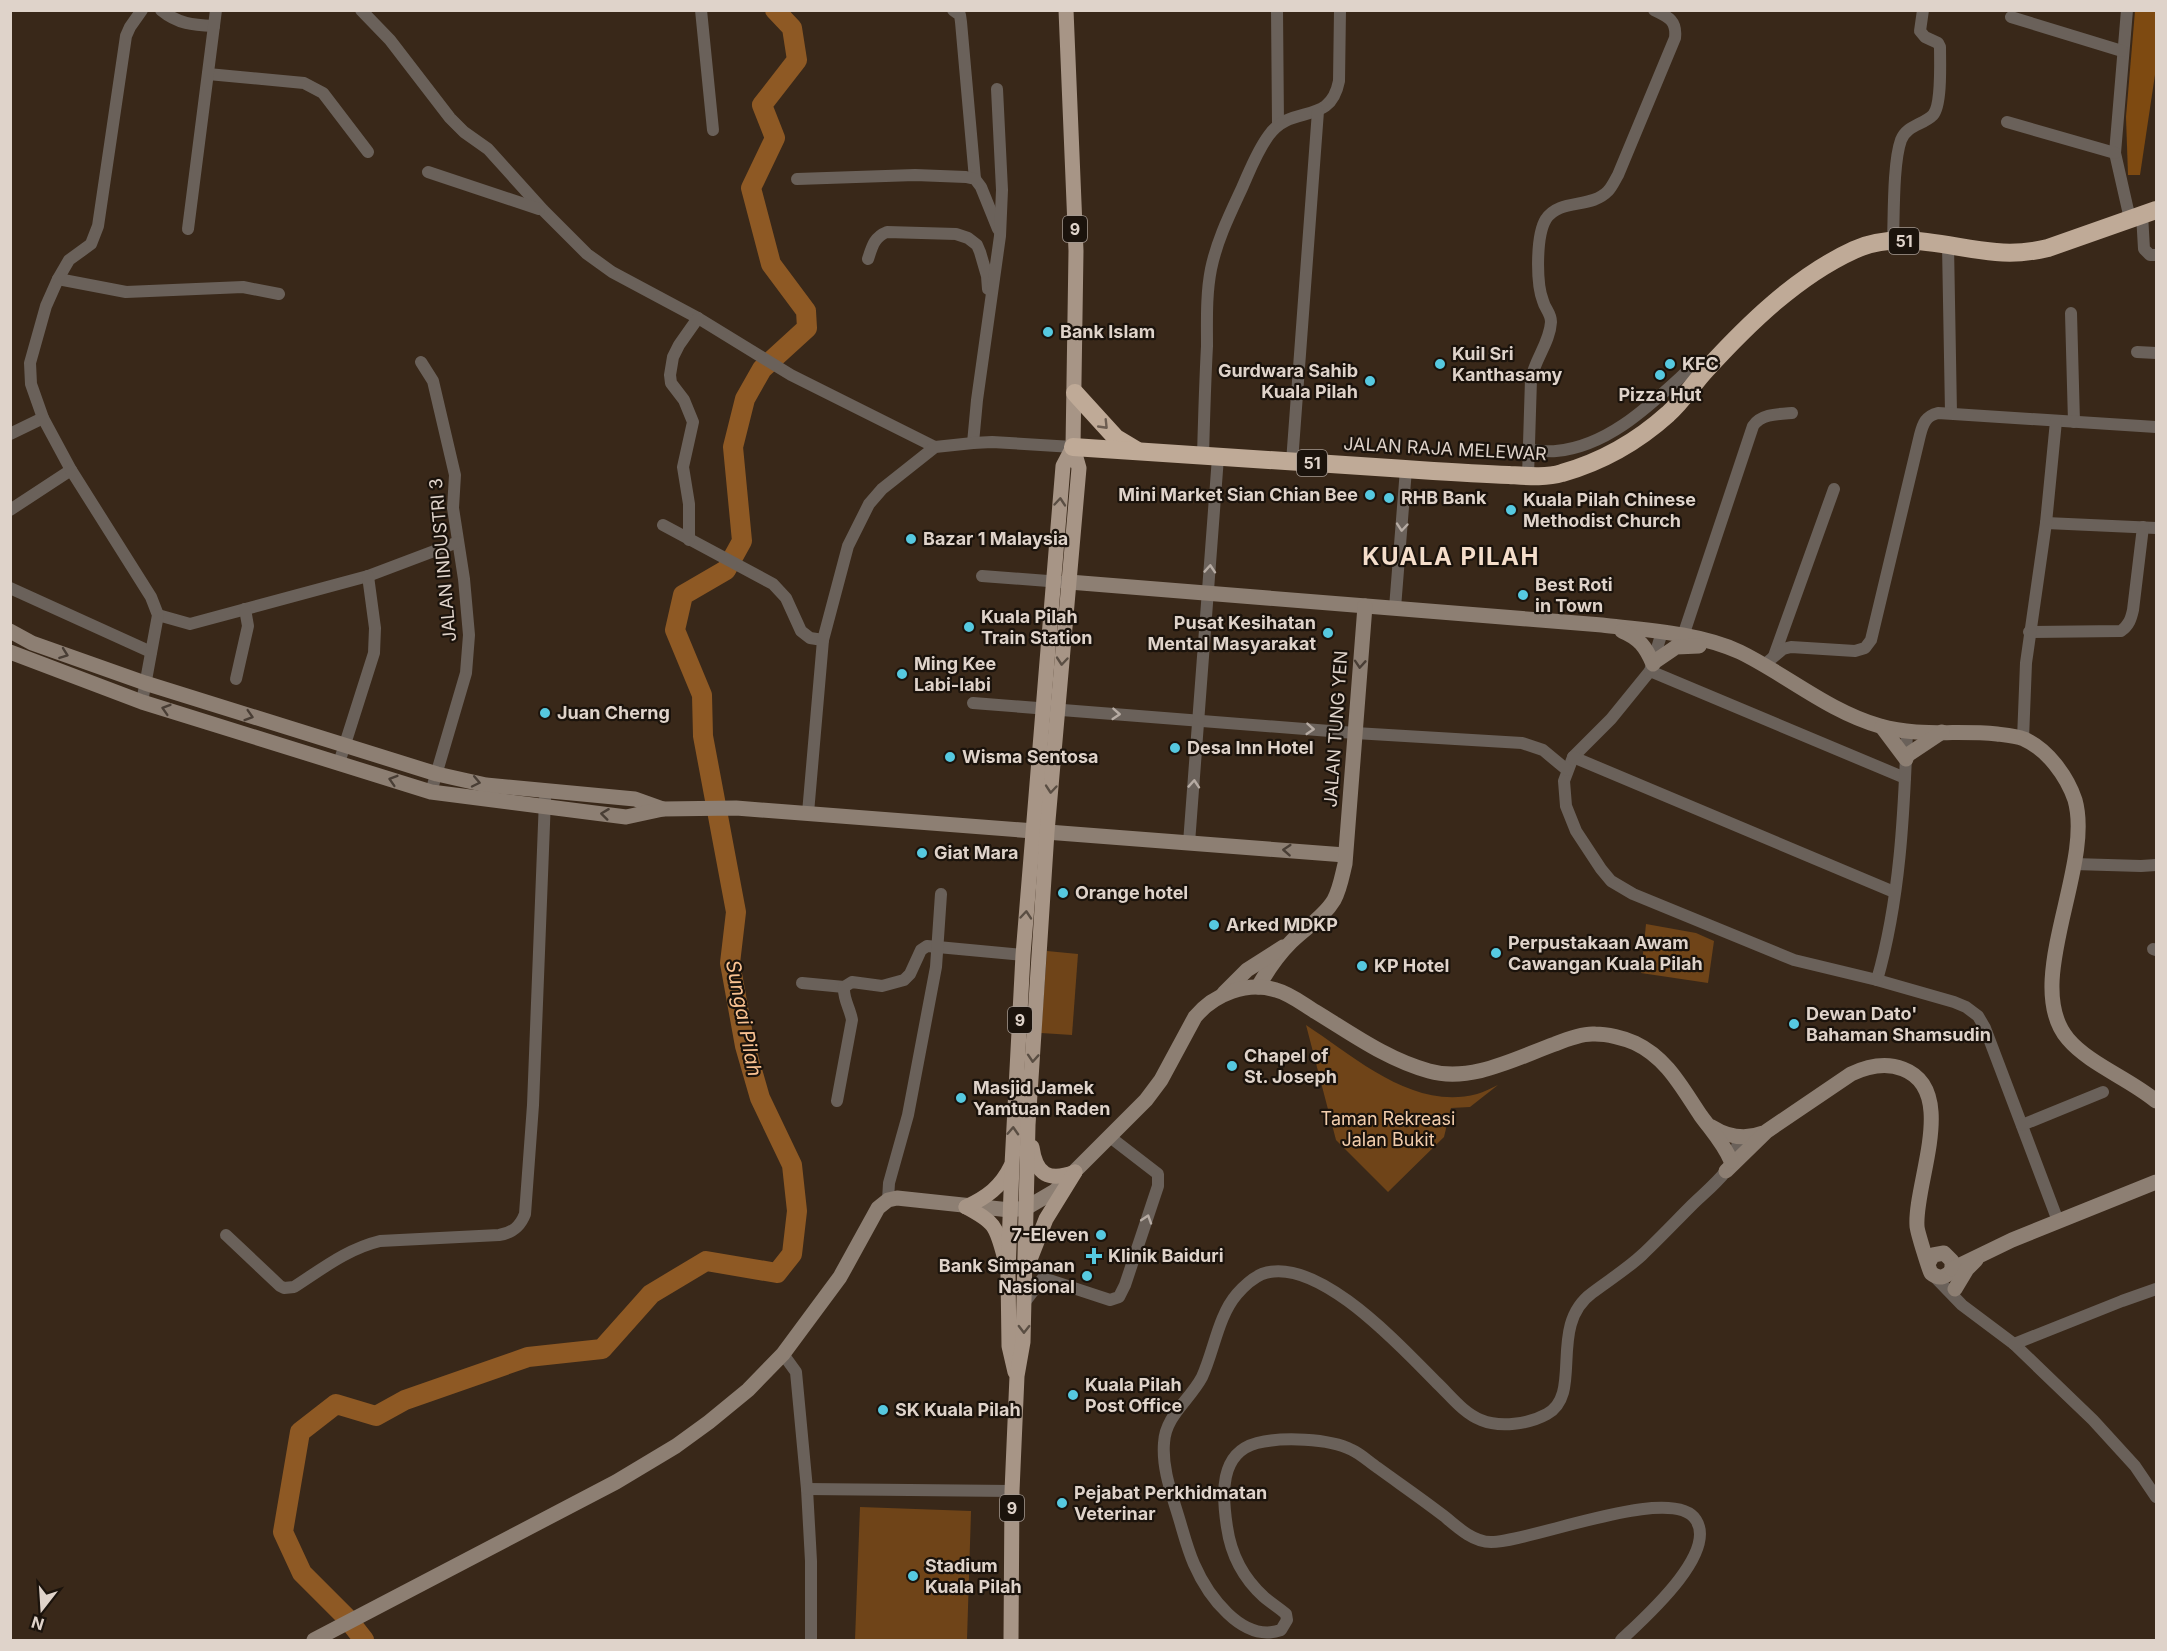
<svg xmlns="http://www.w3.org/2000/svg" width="2167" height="1651" font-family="Inter,sans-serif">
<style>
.green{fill:#6f4418}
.forest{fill:#7e4a11}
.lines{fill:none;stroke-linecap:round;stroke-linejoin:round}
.river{stroke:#8e5924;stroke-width:20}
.street{stroke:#6a615a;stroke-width:12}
.secondary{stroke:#8d7f73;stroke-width:15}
.primary{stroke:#a79586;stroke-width:15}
.highway{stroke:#bfaa97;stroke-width:18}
.oneway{stroke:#6d5e52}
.oneway2{stroke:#5a4e43}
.oneway3{stroke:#b6aba3}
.oneway4{stroke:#493e35}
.poi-dot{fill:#56c9e0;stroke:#1b130c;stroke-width:2}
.labels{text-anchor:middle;stroke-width:4.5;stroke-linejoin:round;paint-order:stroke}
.shield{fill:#1b130c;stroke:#a49991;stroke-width:1.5}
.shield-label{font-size:16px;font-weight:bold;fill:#dfd3ca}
.poi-label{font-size:18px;font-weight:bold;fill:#dfd3ca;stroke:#1b130c;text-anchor:start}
.street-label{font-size:18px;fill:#dfd3ca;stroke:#1b130c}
.park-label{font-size:18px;fill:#f3cead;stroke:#1b130c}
.water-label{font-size:20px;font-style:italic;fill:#fbc392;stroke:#1b130c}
.district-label{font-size:24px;font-weight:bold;letter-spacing:1.5px;fill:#f5decb;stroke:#1b130c}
</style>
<rect width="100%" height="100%" fill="#392819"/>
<!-- green -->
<g class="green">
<path d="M1646,924L1696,933L1714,941L1708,983L1641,973Z"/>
<path d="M1047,951L1078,954L1072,1035L1041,1033Z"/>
<path d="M1306,1025C1355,1057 1413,1111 1477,1094C1484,1092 1491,1088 1498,1085L1470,1107L1451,1108L1444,1137L1388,1192L1336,1140Z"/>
<path d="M860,1507L971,1511L967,1640H855Z"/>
</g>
<!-- forest -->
<path class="forest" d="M2135,11H2156V68L2140,175H2128L2126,117Z"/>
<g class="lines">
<!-- river -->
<path class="river" d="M364,1640L346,1617L302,1573L283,1532L300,1432L336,1404L376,1416L405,1400L528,1357L602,1349L651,1294L706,1261L777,1273L792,1254L797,1211L792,1165L760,1098L745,1046L730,963L736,912L703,736L702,695L675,630L683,595L726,570L742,541L733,447L745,399L762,369L807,328L806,311L771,264L751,188L775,138L762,105L797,60L792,28L775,10"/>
<!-- street -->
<g class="street">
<path d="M161,10C178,24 193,25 214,26"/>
<path d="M361,10L390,40L450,118L464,132L488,149L543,210L587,254L612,272L698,318L791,375L935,447"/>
<path d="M701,10L713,130"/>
<path d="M953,10L960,15L961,22L975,179"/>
<path d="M1277,10L1278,124"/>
<path d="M2127,10L2115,153L2130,219"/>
<path d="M2011,17L2122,51"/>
<path d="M208,74L304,83L323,93L368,152"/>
<path d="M2007,122L2115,153"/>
<path d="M428,172L539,209"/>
<path d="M797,179L915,175L966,177L975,179L981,187L998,229"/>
<path d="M2142,214L2144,249L2150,255H2156"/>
<path d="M188,229L216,10"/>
<path d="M1893,241C1894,215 1893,162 1901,140C1907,125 1923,125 1933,115C1942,105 1940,62 1940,47L1938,43L1925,37L1920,31L1923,10"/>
<path d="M1948,245L1951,413"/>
<path d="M868,259C872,247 874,237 887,232L956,234L968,238L977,245L980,252L987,276L988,289"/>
<path d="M58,279L126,292L243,287L279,294"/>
<path d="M2071,313L2074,422"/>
<path d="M2137,352L2156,353"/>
<path d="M421,362L433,381L455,475L453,508L464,579L469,635L466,673L431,792"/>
<path d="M10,434L43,418"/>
<path d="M973,443L977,400L1000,236L1002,190L997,89"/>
<path d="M1529,450C1538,450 1547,452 1556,451C1612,446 1656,399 1695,364L1704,372"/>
<path d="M1203,456C1204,419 1205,383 1207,346C1207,321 1206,294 1211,269C1217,240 1230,214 1242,188C1250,170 1257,151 1269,135C1292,103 1330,127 1339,81L1340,10"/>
<path d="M1292,462L1318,111"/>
<path d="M1528,476L1531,379C1535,359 1550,342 1551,322C1551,313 1545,309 1543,301C1536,283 1536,235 1546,219C1560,198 1591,209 1608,191C1612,187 1615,180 1618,175L1675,38C1677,21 1669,17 1654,10"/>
<path d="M10,510L71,470"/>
<path d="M2046,523L2156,528"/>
<path d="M663,525L773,584L786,598L801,631L810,638L823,640"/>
<path d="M689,540V504L683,467L693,422L684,400L671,383L670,375L673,357L679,345L698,318"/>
<path d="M982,576L1061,582"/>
<path d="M10,588L151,652"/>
<path d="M1395,608L1406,469"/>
<path d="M158,615L190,624L368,576L458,542"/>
<path d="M1662,632L1650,671L1611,719L1573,757L1564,781L1566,806L1576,831L1601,869L1611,881L1633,894L1794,960L1877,980L1954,1002L1966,1007L1978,1016L1985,1028L2058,1221"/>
<path d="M2029,632L2121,631C2129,625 2131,619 2133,610L2143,527"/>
<path d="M1683,636L1753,426C1761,414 1778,414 1792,413"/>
<path d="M1774,656L1834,489"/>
<path d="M1764,665L1783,649L1791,647L1855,651L1865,648L1871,640L1920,435C1923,423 1926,416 1938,413L2156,427"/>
<path d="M1650,671L1905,778"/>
<path d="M236,679L248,626L245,609"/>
<path d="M142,702L158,615L151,597L71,470L43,418L31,384L30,363L46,306L58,279L69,260L91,244L98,226L126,36L130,27L142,10"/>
<path d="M973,703L1355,733L1522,743L1543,750L1567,770"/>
<path d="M2023,739L2026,663L2046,523L2056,421"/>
<path d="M1573,757L1894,892"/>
<path d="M339,763L374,653L375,628L368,576"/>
<path d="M808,813L823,640L848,546L869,504L882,489L935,447L973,443L992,442L1073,447"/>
<path d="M1189,843L1218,457"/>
<path d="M2074,864L2141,866L2156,865"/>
<path d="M2153,949L2156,950"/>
<path d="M1877,980C1900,900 1904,814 1907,731"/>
<path d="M802,983L844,987"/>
<path d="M837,1101L852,1020C850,1008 843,999 844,987L852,982L882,986L904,980L910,974L921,950L927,946L1023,955"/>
<path d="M2022,1125L2103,1092"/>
<path d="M888,1200L889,1183L908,1115L936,967L941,894"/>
<path d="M226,1235L280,1286L284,1288L294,1287C322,1269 347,1249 380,1241L499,1235C512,1233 520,1227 525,1214L533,1105L545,799"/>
<path d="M1934,1276L1962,1305L2014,1344L2093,1420L2135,1466L2156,1497"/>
<path d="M1024,1303L1043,1278L1110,1300L1119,1297L1125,1285L1158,1186V1174L1110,1137"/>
<path d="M2014,1344L2122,1301L2156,1289"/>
<path d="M783,1354L796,1372L807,1489L811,1561V1640"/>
<path d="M807,1489L1012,1491"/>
<path d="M1621,1640C1642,1620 1718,1554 1696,1520C1673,1483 1531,1542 1491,1542C1473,1542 1457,1527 1444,1516C1422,1499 1400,1484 1378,1468C1369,1462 1361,1454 1352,1450C1329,1438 1281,1437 1257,1443C1219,1453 1222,1495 1227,1527C1231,1555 1243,1578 1264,1597C1271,1603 1279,1608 1286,1614L1287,1620L1281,1630C1242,1644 1207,1594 1194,1564C1187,1548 1183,1531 1178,1515C1171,1492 1162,1468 1164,1443C1165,1416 1190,1400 1202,1377C1214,1351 1218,1316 1237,1294C1244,1286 1253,1278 1262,1274C1317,1254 1401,1347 1436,1382C1450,1395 1463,1413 1481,1420C1500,1428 1529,1424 1547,1414C1584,1394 1547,1326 1592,1293C1609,1280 1627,1269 1642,1255C1659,1239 1675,1222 1691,1206C1702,1195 1716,1184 1726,1171C1733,1161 1737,1149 1739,1137"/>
</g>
<!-- secondary -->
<g class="secondary">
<path d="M1069,582L1602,625C1646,630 1699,633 1740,652C1787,675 1828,711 1880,726C1918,737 1958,730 1997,734C2005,735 2016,736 2024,739C2047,749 2067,776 2075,800C2094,867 2021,984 2068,1039C2089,1064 2130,1079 2156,1101"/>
<path d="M10,631L32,643L145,683L437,774L486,785L635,799L663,809"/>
<path d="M1622,631C1639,638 1646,647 1653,664"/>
<path d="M10,652L142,702L431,792L626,817L663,809L736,808L1345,855"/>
<path d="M1654,662L1676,647L1699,646"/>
<path d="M1882,727L1906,759"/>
<path d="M1906,756L1942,732"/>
<path d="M1258,987C1267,971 1278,955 1291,942C1305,928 1324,917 1334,900C1340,889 1342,876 1345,864L1365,606"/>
<path d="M1224,993L1247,970L1283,947"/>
<path d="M1712,1127C1728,1137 1745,1140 1763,1133"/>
<path d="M1726,1171L1767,1131L1851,1074C1868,1066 1885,1062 1903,1069C1959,1090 1914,1184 1917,1226C1917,1231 1929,1269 1931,1273C1939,1280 1948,1277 1952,1269V1261L1944,1253L1933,1255L1929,1262"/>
<path d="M1952,1269L2012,1240L2156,1182"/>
<path d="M1955,1289L1967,1269L1976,1260"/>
<path d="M314,1640L616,1482L676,1446L709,1422L748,1390L783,1354L840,1277L878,1208L888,1200L897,1198L1010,1210L1026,1208L1055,1191L1146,1100L1161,1080L1195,1017C1214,994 1247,981 1276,990C1291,994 1304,1005 1316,1012C1352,1034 1388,1060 1429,1071C1471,1083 1516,1058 1555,1044C1567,1039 1583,1033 1595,1034C1607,1034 1624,1038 1635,1043C1667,1058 1682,1088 1701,1116C1712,1131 1724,1144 1731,1161"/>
</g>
<!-- primary -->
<g class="primary">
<path d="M1032,1147C1036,1175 1049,1182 1075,1172"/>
<path d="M966,1207C994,1222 996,1225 1004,1256"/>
<path d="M966,1207C987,1197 1001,1187 1011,1166"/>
<path d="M1029,1262L1046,1219L1075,1172"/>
<path d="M1015,1372L1009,1346L1008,1274L1012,1165L1023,955L1063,466L1073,447"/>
<path d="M1011,1640L1012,1491L1017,1376L1023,1342L1028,1125L1047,832L1079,468L1073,447L1076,251L1066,10"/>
</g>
<!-- highway -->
<g class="highway">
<path d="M1075,393L1116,438L1136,450"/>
<path d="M1073,447C1189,455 1304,462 1419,470C1449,472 1479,474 1509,475C1526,476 1546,478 1562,473C1601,462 1638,441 1668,414C1682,402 1693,384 1706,370C1748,324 1797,276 1854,250C1899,229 1949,248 1996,252C2014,254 2031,252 2048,248L2156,210"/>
</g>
</g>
<!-- one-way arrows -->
<defs><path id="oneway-chevron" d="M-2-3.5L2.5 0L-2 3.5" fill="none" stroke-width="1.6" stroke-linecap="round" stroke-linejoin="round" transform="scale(1.5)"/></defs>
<use class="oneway" href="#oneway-chevron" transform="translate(1104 425) rotate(46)"/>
<g class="oneway2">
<use href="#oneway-chevron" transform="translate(1060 502) rotate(-85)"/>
<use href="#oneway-chevron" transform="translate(1062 661) rotate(95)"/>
<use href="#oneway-chevron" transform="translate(1051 789) rotate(95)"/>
<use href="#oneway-chevron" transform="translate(1026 915) rotate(-85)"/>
<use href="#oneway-chevron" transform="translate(1033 1058) rotate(94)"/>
<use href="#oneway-chevron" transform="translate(1013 1131) rotate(-87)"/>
<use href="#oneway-chevron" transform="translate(1024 1329) rotate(91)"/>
</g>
<g class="oneway3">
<use href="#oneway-chevron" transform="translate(1402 527) rotate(95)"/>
<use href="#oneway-chevron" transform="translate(1210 569) rotate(-86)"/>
<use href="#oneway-chevron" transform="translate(1116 714) rotate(4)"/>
<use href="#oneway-chevron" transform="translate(1310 729) rotate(4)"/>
<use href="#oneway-chevron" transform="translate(1194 784) rotate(-86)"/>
<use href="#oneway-chevron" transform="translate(1147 1219) rotate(-72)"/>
</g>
<g class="oneway4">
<use href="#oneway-chevron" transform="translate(64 654) rotate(20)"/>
<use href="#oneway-chevron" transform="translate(1360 664) rotate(94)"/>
<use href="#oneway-chevron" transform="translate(166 709) rotate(-163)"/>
<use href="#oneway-chevron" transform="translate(249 716) rotate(17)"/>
<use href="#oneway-chevron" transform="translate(393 780) rotate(-163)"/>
<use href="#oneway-chevron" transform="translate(476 782) rotate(12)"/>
<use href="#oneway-chevron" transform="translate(605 814) rotate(-173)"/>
<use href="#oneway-chevron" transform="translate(1287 850) rotate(-176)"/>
</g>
<!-- markers -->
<g class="poi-dot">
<circle cx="1048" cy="332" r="6"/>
<circle cx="1440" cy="364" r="6"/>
<circle cx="1670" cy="364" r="6"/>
<circle cx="1660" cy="375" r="6"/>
<circle cx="1370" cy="381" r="6"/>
<circle cx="1370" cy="495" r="6"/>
<circle cx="1389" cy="498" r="6"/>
<circle cx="1511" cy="510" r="6"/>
<circle cx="911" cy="539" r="6"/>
<circle cx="1523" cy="595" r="6"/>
<circle cx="969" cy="627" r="6"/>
<circle cx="1328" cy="633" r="6"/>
<circle cx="902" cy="674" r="6"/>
<circle cx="545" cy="713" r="6"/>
<circle cx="1175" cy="748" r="6"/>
<circle cx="950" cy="757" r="6"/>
<circle cx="922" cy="853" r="6"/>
<circle cx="1063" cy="893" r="6"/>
<circle cx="1214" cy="925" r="6"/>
<circle cx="1496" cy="953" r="6"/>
<circle cx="1362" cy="966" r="6"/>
<circle cx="1794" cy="1024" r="6"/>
<circle cx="1232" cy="1066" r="6"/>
<circle cx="961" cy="1098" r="6"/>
<circle cx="1101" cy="1235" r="6"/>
<path d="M1091 1247h6v6h6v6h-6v6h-6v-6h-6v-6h6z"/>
<circle cx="1087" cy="1276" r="6"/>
<circle cx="1073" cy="1395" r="6"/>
<circle cx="883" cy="1410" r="6"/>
<circle cx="1062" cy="1503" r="6"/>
<circle cx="913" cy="1576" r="6"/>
</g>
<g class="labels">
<!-- shield labels -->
<g class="shield">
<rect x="1063" y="216" width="24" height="26" rx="4.5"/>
<rect x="1889" y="228" width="30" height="26" rx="4.5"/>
<rect x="1297" y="450" width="30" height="26" rx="4.5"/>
<rect x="1008" y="1007" width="24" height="26" rx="4.5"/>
<rect x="1000" y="1495" width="24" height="26" rx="4.5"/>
</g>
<g class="shield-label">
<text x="1075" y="235">9</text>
<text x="1904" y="247">51</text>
<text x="1312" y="469">51</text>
<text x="1020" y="1026">9</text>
<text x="1012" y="1514">9</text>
</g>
<!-- poi labels -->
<g class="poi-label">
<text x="1060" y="338">Bank Islam</text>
<text x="1452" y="360">Kuil Sri<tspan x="1452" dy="21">Kanthasamy</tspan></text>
<text x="1682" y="370">KFC</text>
<text x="1358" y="377" text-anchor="end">Gurdwara Sahib<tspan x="1358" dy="21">Kuala Pilah</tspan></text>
<text x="1660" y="401" text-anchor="middle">Pizza Hut</text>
<text x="1358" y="501" text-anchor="end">Mini Market Sian Chian Bee</text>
<text x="1401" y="504">RHB Bank</text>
<text x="1523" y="506">Kuala Pilah Chinese<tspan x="1523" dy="21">Methodist Church</tspan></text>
<text x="923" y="545">Bazar 1 Malaysia</text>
<text x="1535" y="591">Best Roti<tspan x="1535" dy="21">in Town</tspan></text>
<text x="981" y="623">Kuala Pilah<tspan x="981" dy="21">Train Station</tspan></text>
<text x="1316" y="629" text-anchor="end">Pusat Kesihatan<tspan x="1316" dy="21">Mental Masyarakat</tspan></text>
<text x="914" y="670">Ming Kee<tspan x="914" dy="21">Labi-labi</tspan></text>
<text x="557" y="719">Juan Cherng</text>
<text x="1187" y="754">Desa Inn Hotel</text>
<text x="962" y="763">Wisma Sentosa</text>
<text x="934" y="859">Giat Mara</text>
<text x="1075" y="899">Orange hotel</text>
<text x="1226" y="931">Arked MDKP</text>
<text x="1508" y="949">Perpustakaan Awam<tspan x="1508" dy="21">Cawangan Kuala Pilah</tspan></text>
<text x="1374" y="972">KP Hotel</text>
<text x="1806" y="1020">Dewan Dato'<tspan x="1806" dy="21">Bahaman Shamsudin</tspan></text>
<text x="1244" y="1062">Chapel of<tspan x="1244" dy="21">St. Joseph</tspan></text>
<text x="973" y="1094">Masjid Jamek<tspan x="973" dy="21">Yamtuan Raden</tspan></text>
<text x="1089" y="1241" text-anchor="end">7-Eleven</text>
<text x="1108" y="1262">Klinik Baiduri</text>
<text x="1075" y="1272" text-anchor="end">Bank Simpanan<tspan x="1075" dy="21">Nasional</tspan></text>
<text x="1085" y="1391">Kuala Pilah<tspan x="1085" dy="21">Post Office</tspan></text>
<text x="895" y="1416">SK Kuala Pilah</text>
<text x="1074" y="1499">Pejabat Perkhidmatan<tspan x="1074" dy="21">Veterinar</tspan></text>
<text x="925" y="1572">Stadium<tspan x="925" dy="21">Kuala Pilah</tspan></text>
</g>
<!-- street labels -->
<g class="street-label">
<text transform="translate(1445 449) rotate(3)" y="6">JALAN RAJA MELEWAR</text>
<text transform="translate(443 560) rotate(-95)" y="6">JALAN INDUSTRI 3</text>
<text transform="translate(1336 729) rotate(-86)" y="6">JALAN TUNG YEN</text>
</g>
<!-- park labels -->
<g class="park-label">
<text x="1388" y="1125">Taman Rekreasi<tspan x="1388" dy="21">Jalan Bukit</tspan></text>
</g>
<!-- water labels -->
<g class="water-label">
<text transform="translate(744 1018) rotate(79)" y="7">Sungai Pilah</text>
</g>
<!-- district labels -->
<g class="district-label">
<text x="1451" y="565">KUALA PILAH</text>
</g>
</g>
<!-- border -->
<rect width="2167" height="1651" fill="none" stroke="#dfd3ca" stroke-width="24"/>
<!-- north arrow -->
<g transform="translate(42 1609) rotate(197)" stroke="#1b130c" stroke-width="4.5" paint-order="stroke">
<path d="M0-4.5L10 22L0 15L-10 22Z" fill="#dfd3ca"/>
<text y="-9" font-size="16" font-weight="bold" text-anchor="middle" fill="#dfd3ca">N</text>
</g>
</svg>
